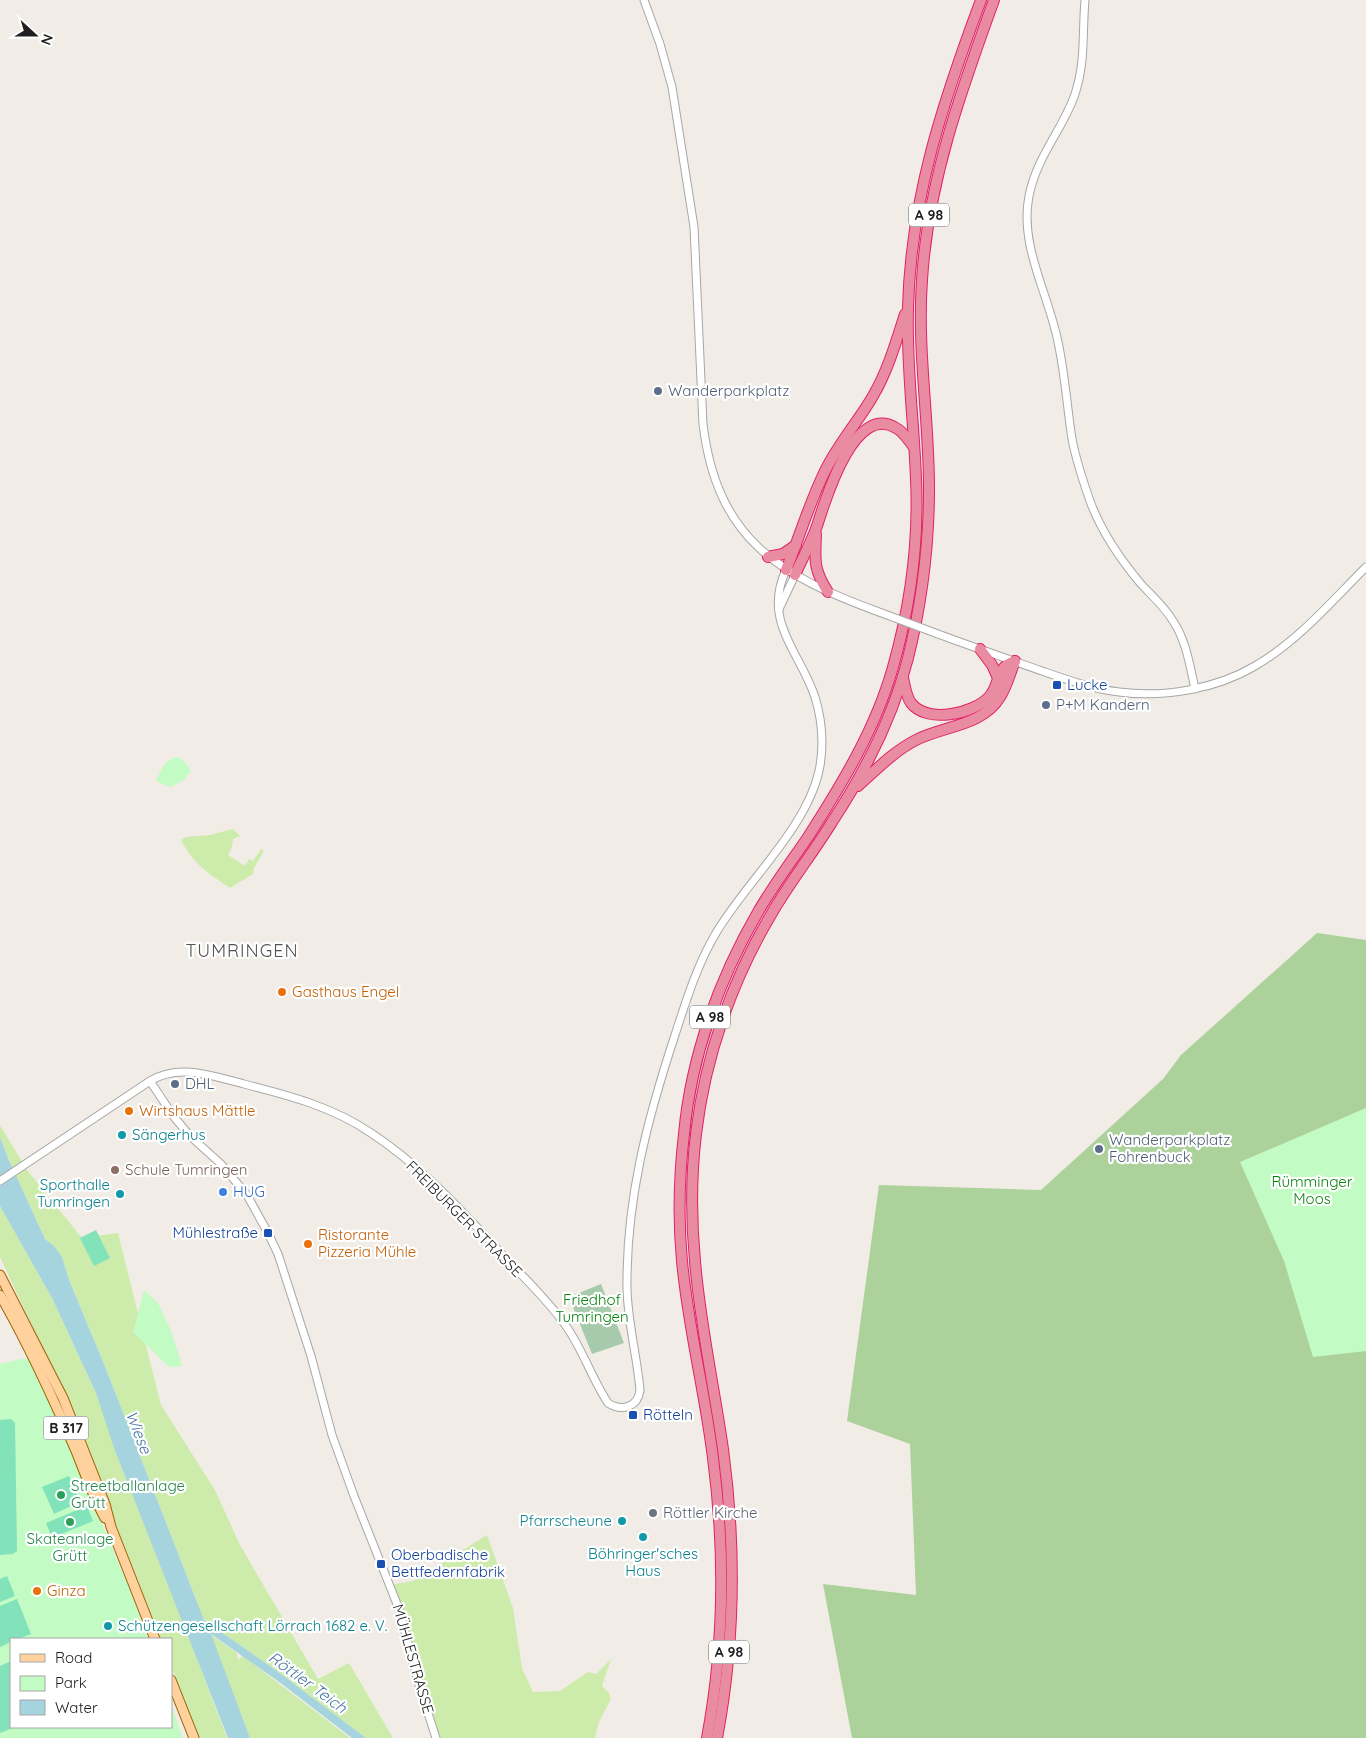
<svg xmlns="http://www.w3.org/2000/svg" width="1366" height="1738" font-family="Quicksand,sans-serif">
<style>
.grass{fill:#cdecab}
.forest{fill:#acd19a}
.cemetery{fill:#a6caab}
.park{fill:#c3fbc5}
.pitch{fill:#82e2b9}
.water{fill:#a5d4df}
.lines{fill:none;stroke-linecap:round;stroke-linejoin:round}
.minor-casing{stroke:#a7a7a7;stroke-width:9}
.major-casing{stroke:#9c6300;stroke-width:11}
.highway-casing{stroke:#e02169;stroke-width:12}
.minor{stroke:#fff;stroke-width:7}
.major{stroke:#fed19d;stroke-width:9}
.highway{stroke:#ea8ca1;stroke-width:10}
.minor-bridge-casing{stroke:#a7a7a7;stroke-width:9;stroke-linecap:butt}
.minor-bridge{stroke:#fff;stroke-width:7}
.service-dot{fill:#5c6f8a;stroke:#fff;stroke-width:2}
.transit-dot{fill:#1a4fb4;stroke:#fff;stroke-width:2}
.food-dot{fill:#e8710a;stroke:#fff;stroke-width:2}
.culture-dot{fill:#0f9aa8;stroke:#fff;stroke-width:2}
.education-dot{fill:#8d6e63;stroke:#fff;stroke-width:2}
.shop-dot{fill:#3f7fe0;stroke:#fff;stroke-width:2}
.leisure-dot{fill:#2e9e5b;stroke:#fff;stroke-width:2}
.worship-dot{fill:#6b7280;stroke:#fff;stroke-width:2}
.labels{text-anchor:middle;stroke-width:4.5;stroke-linejoin:round;paint-order:stroke}
.shield{fill:#fff;stroke:#636363;stroke-width:1}
.shield-label{font-size:14px;font-weight:bold;fill:#202020}
.service-label{font-size:15px;fill:#4e5e75;stroke:#fff;text-anchor:start}
.transit-label{font-size:15px;fill:#164399;stroke:#fff;text-anchor:start}
.food-label{font-size:15px;fill:#c56008;stroke:#fff;text-anchor:start}
.culture-label{font-size:15px;fill:#0d838f;stroke:#fff;text-anchor:start}
.education-label{font-size:15px;fill:#785e54;stroke:#fff;text-anchor:start}
.park-label{font-size:15px;fill:#09830f;stroke:#fff}
.shop-label{font-size:15px;fill:#366cbe;stroke:#fff;text-anchor:start}
.street-label{font-size:15px;fill:#202020;stroke:#fff}
.leisure-label{font-size:15px;fill:#27864d;stroke:#fff;text-anchor:start}
.worship-label{font-size:15px;fill:#5b616d;stroke:#fff;text-anchor:start}
.water-label{font-size:16px;font-style:italic;fill:#4376a3;stroke:#fff}
.quarter-label{font-size:18px;letter-spacing:1px;fill:#535353;stroke:#fff}
</style>
<rect width="100%" height="100%" fill="#f1ede6"/>
<!-- grass -->
<g class="grass">
<path d="M233,829L240,836L233,839L232,847L228,855L245,866L249,859L253,861L261,849L264,851L254,868L253,874L230,888C207,872 195,866 181,840L186,837L210,835Z"/>
<path d="M0,1125L27,1170L82,1238L118,1233L161,1405L215,1490L240,1545L318,1679L349,1663L393,1738H366L277,1671L204,1620L106,1369L69,1280L62,1257L54,1246L45,1239L8,1158L0,1137Z"/>
<path d="M0,1206L52,1298L96,1393L227,1738H199L171,1666V1639H161L68,1403L0,1257Z"/>
<path d="M487,1535L513,1608L522,1668L533,1692L560,1691L588,1672L596,1674L611,1659L602,1686L609,1693L611,1699L599,1722L595,1738H437L390,1585L413,1581Z"/>
<path d="M210,1634L237,1653L238,1660L243,1656L350,1738H250Z"/>
</g>
<!-- forest -->
<path class="forest" d="M1317,933L1366,940V1738H852L823,1584L916,1595L910,1444L847,1421L879,1185L1041,1190L1163,1079L1181,1055Z"/>
<!-- cemetery -->
<path class="cemetery" d="M601,1284L624,1343L592,1354L569,1297Z"/>
<!-- park -->
<g class="park">
<path d="M177,757L184,761L191,771L184,780L171,787L156,781C162,769 163,761 177,757Z"/>
<path d="M1366,1108V1351L1313,1357L1284,1261L1240,1162Z"/>
<path d="M144,1290L158,1303L171,1331L182,1366L169,1367L133,1332Z"/>
<path d="M21,1359H27L32,1364L50,1400L134,1600L148,1639H11V1727H171V1704L183,1738H0V1364Z"/>
</g>
<!-- pitch -->
<g class="pitch">
<path d="M96,1230L110,1258L94,1266L80,1238Z"/>
<path d="M11,1419L15,1423L17,1551L13,1554L0,1555V1420Z"/>
<path d="M69,1476L80,1502L54,1514L42,1487Z"/>
<path d="M87,1506L93,1521L52,1538L46,1523Z"/>
<path d="M7,1576L15,1596L0,1602V1579Z"/>
<path d="M17,1599L31,1634L18,1639H11V1642L0,1647V1606Z"/>
<path d="M11,1661V1727H15L0,1733V1666Z"/>
</g>
<!-- water -->
<path class="water" d="M0,1137L8,1158L45,1239L54,1246L62,1257L69,1280L106,1369L204,1620L277,1671L366,1738H352L282,1684L211,1634L250,1738H228L114,1448L96,1393L52,1298L0,1206Z"/>
<g class="lines">
<defs>
<g id="minor">
<path d="M644,0L660,44L672,87L694,227L703,424C717,539 778,575 879,612"/>
<path d="M1085,0C1082,34 1086,63 1074,97C1061,132 1037,156 1029,196C1019,246 1049,295 1058,342C1065,374 1067,407 1072,439C1076,460 1083,481 1090,501C1101,531 1120,559 1141,584C1152,596 1165,607 1173,621C1186,640 1190,666 1195,689"/>
<path d="M779,609L795,575"/>
<path d="M938,634C973,647 1008,659 1042,671C1068,680 1093,689 1119,692C1164,698 1216,689 1255,666C1298,641 1331,602 1366,567"/>
<path d="M150,1081L174,1117L190,1136L221,1164L247,1195L268,1233L278,1254L311,1356L332,1435L354,1496L399,1609L419,1685L436,1738"/>
<path d="M0,1181L150,1081C179,1063 213,1076 244,1084C288,1095 333,1107 371,1133C420,1165 461,1210 501,1253C523,1277 548,1300 566,1326C583,1350 592,1379 608,1403C622,1412 638,1407 640,1390C637,1356 628,1324 627,1289C626,1200 647,1120 675,1035C686,1001 697,965 716,933C746,882 806,829 819,771C824,747 822,720 815,697C800,652 762,621 786,570"/>
</g>
<g id="major">
<path d="M0,1275L63,1398L105,1504L111,1527L155,1639"/>
<path d="M0,1295C29,1345 53,1398 76,1451C85,1473 93,1497 105,1518"/>
<path d="M171,1680L194,1738"/>
</g>
<g id="highway">
<path d="M816,534C815,560 813,569 828,592"/>
<path d="M768,557L783,554L796,545"/>
<path d="M786,570C799,538 809,504 824,473C837,445 858,422 873,396C888,370 896,342 905,314"/>
<path d="M795,575C802,559 811,543 817,526C825,501 854,402 896,428C904,432 908,440 914,447"/>
<path d="M980,649L992,665L998,678"/>
<path d="M903,678C905,686 906,696 911,703C927,724 973,714 989,697C1001,684 994,668 1015,661"/>
<path d="M858,786C876,770 894,751 916,740C943,726 983,726 1000,697C1007,686 1010,673 1015,661"/>
<path d="M707,1738C724,1647 725,1550 713,1458C705,1392 688,1327 682,1261C678,1219 679,1177 684,1134C691,1057 719,979 758,912C773,886 791,862 808,837C842,784 876,728 893,667C910,607 919,542 916,479C914,422 906,364 908,307C911,197 943,102 981,0"/>
<path d="M717,1738C735,1643 736,1545 723,1449C714,1386 700,1324 695,1261C691,1219 691,1176 696,1134C705,1057 732,980 772,913C790,882 813,853 832,822C865,772 893,717 908,658C922,602 929,546 929,488C929,418 917,349 922,280C928,182 961,91 994,0"/>
</g>
</defs>
<!-- minor casing -->
<use href="#minor" class="minor-casing"/>
<!-- major casing -->
<use href="#major" class="major-casing"/>
<!-- highway casing -->
<use href="#highway" class="highway-casing"/>
<!-- minor -->
<use href="#minor" class="minor"/>
<!-- major -->
<use href="#major" class="major"/>
<!-- highway -->
<use href="#highway" class="highway"/>
<defs>
<path id="minor-bridge" d="M879,612L938,634"/>
</defs>
<!-- minor-bridge casing -->
<use href="#minor-bridge" class="minor-bridge-casing"/>
<!-- minor-bridge -->
<use href="#minor-bridge" class="minor-bridge"/>
</g>
<!-- markers -->
<g class="service-dot">
<circle cx="658" cy="391" r="5"/>
<circle cx="1046" cy="705" r="5"/>
<circle cx="175" cy="1084" r="5"/>
<circle cx="1099" cy="1149" r="5"/>
</g>
<g class="transit-dot">
<rect x="1052" y="680" width="10" height="10" rx="2.5"/>
<rect x="263" y="1228" width="10" height="10" rx="2.5"/>
<rect x="628" y="1410" width="10" height="10" rx="2.5"/>
<rect x="376" y="1559" width="10" height="10" rx="2.5"/>
</g>
<g class="food-dot">
<circle cx="282" cy="992" r="5"/>
<circle cx="129" cy="1111" r="5"/>
<circle cx="308" cy="1244" r="5"/>
<circle cx="37" cy="1591" r="5"/>
</g>
<g class="culture-dot">
<circle cx="122" cy="1135" r="5"/>
<circle cx="120" cy="1194" r="5"/>
<circle cx="622" cy="1521" r="5"/>
<circle cx="643" cy="1537" r="5"/>
<circle cx="108" cy="1626" r="5"/>
</g>
<circle class="education-dot" cx="115" cy="1170" r="5"/>
<circle class="shop-dot" cx="223" cy="1192" r="5"/>
<g class="leisure-dot">
<circle cx="61" cy="1495" r="5"/>
<circle cx="70" cy="1522" r="5"/>
</g>
<circle class="worship-dot" cx="653" cy="1513" r="5"/>
<g class="labels">
<!-- shield labels -->
<g class="shield">
<rect x="909" y="203.5" width="40" height="23" rx="4"/>
<rect x="690" y="1005.5" width="40" height="23" rx="4"/>
<rect x="43.5" y="1416.5" width="45" height="23" rx="4"/>
<rect x="709" y="1640.5" width="40" height="23" rx="4"/>
</g>
<g class="shield-label">
<text x="929" y="220">A 98</text>
<text x="710" y="1022">A 98</text>
<text x="66" y="1433">B 317</text>
<text x="729" y="1657">A 98</text>
</g>
<!-- service labels -->
<g class="service-label">
<text x="668" y="396">Wanderparkplatz</text>
<text x="1056" y="710">P+M Kandern</text>
<text x="185" y="1089">DHL</text>
<text x="1109" y="1145">Wanderparkplatz<tspan x="1109" dy="17">Fohrenbuck</tspan></text>
</g>
<!-- transit labels -->
<g class="transit-label">
<text x="1067" y="690">Lucke</text>
<text x="258" y="1238" text-anchor="end">Mühlestraße</text>
<text x="643" y="1420">Rötteln</text>
<text x="391" y="1560">Oberbadische<tspan x="391" dy="17">Bettfedernfabrik</tspan></text>
</g>
<!-- food labels -->
<g class="food-label">
<text x="292" y="997">Gasthaus Engel</text>
<text x="139" y="1116">Wirtshaus Mättle</text>
<text x="318" y="1240">Ristorante<tspan x="318" dy="17">Pizzeria Mühle</tspan></text>
<text x="47" y="1596">Ginza</text>
</g>
<!-- culture labels -->
<g class="culture-label">
<text x="132" y="1140">Sängerhus</text>
<text x="110" y="1190" text-anchor="end">Sporthalle<tspan x="110" dy="17">Tumringen</tspan></text>
<text x="612" y="1526" text-anchor="end">Pfarrscheune</text>
<text x="643" y="1559" text-anchor="middle">Böhringer'sches<tspan x="643" dy="17">Haus</tspan></text>
<text x="118" y="1631">Schützengesellschaft Lörrach 1682 e. V.</text>
</g>
<!-- education labels -->
<g class="education-label">
<text x="125" y="1175">Schule Tumringen</text>
</g>
<!-- park labels -->
<g class="park-label">
<text x="1312" y="1187">Rümminger<tspan x="1312" dy="17">Moos</tspan></text>
<text x="592" y="1305">Friedhof<tspan x="592" dy="17">Tumringen</tspan></text>
</g>
<!-- shop labels -->
<g class="shop-label">
<text x="233" y="1197">HUG</text>
</g>
<!-- street labels -->
<g class="street-label">
<text transform="translate(464 1219) rotate(45)" y="5">FREIBURGER STRASSE</text>
<text transform="translate(413 1659) rotate(74)" y="5">MÜHLESTRASSE</text>
</g>
<!-- leisure labels -->
<g class="leisure-label">
<text x="71" y="1491">Streetballanlage<tspan x="71" dy="17">Grütt</tspan></text>
<text x="70" y="1544" text-anchor="middle">Skateanlage<tspan x="70" dy="17">Grütt</tspan></text>
</g>
<!-- worship labels -->
<g class="worship-label">
<text x="663" y="1518">Röttler Kirche</text>
</g>
<!-- water labels -->
<g class="water-label">
<text transform="translate(139 1432) rotate(69)" y="6">Wiese</text>
<text transform="translate(308 1682) rotate(36)" y="6">Röttler Teich</text>
</g>
<!-- quarter labels -->
<g class="quarter-label">
<text x="242" y="957">TUMRINGEN</text>
</g>
</g>
<!-- legend -->
<rect x="10" y="1638" width="162" height="90" fill="#ffffff" stroke="#a6a6a6"/>
<rect x="20" y="1654" width="25" height="8" fill="#fed19d" stroke="#a6a6a6"/>
<text x="55" y="1663" font-size="15" fill="#202020">Road</text>
<rect x="20" y="1676" width="25" height="15" fill="#c3fbc5" stroke="#a6a6a6"/>
<text x="55" y="1688" font-size="15" fill="#202020">Park</text>
<rect x="20" y="1700" width="25" height="15" fill="#a5d4df" stroke="#a6a6a6"/>
<text x="55" y="1713" font-size="15" fill="#202020">Water</text>
<!-- north arrow -->
<g transform="translate(35 35) rotate(111)" stroke="#ffffff" stroke-width="4" paint-order="stroke">
<path d="M0-4L9 19L0 12L-9 19Z" fill="#202020"/>
<text y="-8" font-size="14" font-weight="bold" text-anchor="middle" fill="#202020">N</text>
</g>
</svg>
